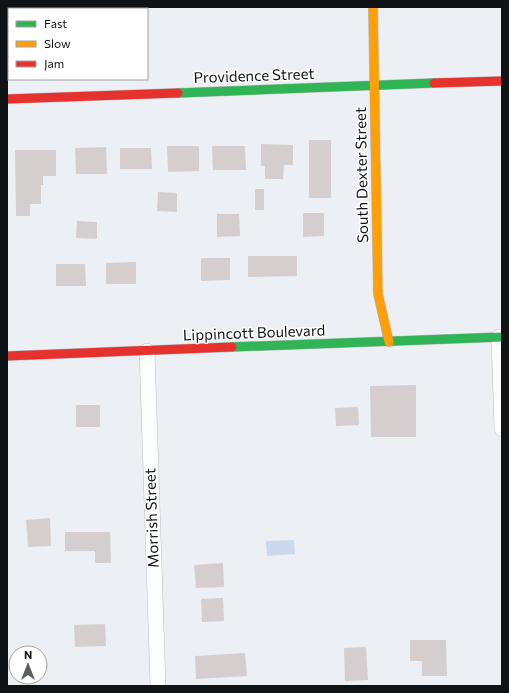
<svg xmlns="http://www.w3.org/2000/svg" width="509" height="693" font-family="Commissioner,sans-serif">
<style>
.water{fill:#ccd8ed}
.building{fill:#d4cecf}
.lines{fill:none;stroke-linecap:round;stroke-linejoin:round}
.street-casing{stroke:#babdc0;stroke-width:16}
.fast-casing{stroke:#babdc0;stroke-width:10}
.slow-casing{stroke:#babdc0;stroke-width:10}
.jam-casing{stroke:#babdc0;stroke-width:10}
.street{stroke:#fcfdfd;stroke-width:15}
.fast{stroke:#30b455;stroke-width:9}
.slow{stroke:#ff9f0a;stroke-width:9}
.jam{stroke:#e5322d;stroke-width:9}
.labels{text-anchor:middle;stroke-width:3;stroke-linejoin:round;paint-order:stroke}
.street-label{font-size:15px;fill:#101315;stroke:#fff}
</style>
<rect width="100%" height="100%" fill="#ecf0f4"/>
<!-- water -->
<path class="water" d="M294,540L295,554L267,556L266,541Z"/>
<!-- building -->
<g class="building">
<rect x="309" y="140" width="22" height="58"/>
<path d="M261,144L293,145V165H284L283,179H265V166H261Z"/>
<path d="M167,146H199V171L168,172Z"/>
<path d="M212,146H245L246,170H213Z"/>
<path d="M106,147L107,174H76L75,148Z"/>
<path d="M120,148H151L152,169H120Z"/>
<path d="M15,150H56V176H43V185H41V204H30V216H16Z"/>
<rect x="255" y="189" width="9" height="21"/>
<path d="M158,192L177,193V212L157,211Z"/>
<path d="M303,213H324V236L303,237Z"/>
<path d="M217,214H239L240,236L217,237Z"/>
<path d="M77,221L97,222V239L76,238Z"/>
<path d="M248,256H297V276L248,277Z"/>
<path d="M201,258H230V280L201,281Z"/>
<path d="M136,262V284H106V263Z"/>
<path d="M56,264H85L86,286H56Z"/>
<path d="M416,385V437H371L370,386Z"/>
<rect x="76" y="405" width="24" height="22"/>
<path d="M358,407L359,425L336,426L335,408Z"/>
<path d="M50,518L51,546L28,547L26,520Z"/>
<path d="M65,532H110L111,563H95V551H65Z"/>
<path d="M223,563L224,587L196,588L194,565Z"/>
<path d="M223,598L224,621L202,622L201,599Z"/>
<path d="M105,624L106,646L75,647L74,625Z"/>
<path d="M410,640H446L447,676H422V661H410Z"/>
<path d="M366,647L368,680L345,681L344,648Z"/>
<path d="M245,653L247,676L196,679L195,656Z"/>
</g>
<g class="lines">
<defs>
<g id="street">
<path d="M499,337L502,429"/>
<path d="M147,351L158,686"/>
</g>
<g id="fast">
<path d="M178,93L434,83"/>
<path d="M232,347L502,337"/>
</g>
<path id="slow" d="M373,7L378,294L389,342"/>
<g id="jam">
<path d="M434,83L502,81"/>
<path d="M7,99L178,93"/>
<path d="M7,356L232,347"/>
</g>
</defs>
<!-- street casing -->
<use href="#street" class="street-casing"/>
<!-- fast casing -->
<use href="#fast" class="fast-casing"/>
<!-- slow casing -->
<use href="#slow" class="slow-casing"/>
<!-- jam casing -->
<use href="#jam" class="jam-casing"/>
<!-- street -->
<use href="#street" class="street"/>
<!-- fast -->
<use href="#fast" class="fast"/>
<!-- slow -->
<use href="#slow" class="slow"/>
<!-- jam -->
<use href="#jam" class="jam"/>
</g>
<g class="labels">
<!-- street labels -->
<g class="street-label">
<text transform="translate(254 76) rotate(-2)" y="5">Providence Street</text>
<text transform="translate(362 175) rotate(-91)" y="5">South Dexter Street</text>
<text transform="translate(254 333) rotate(-2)" y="5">Lippincott Boulevard</text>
<text transform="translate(152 518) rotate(-92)" y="5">Morrish Street</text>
</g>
</g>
<!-- border -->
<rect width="509" height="693" fill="none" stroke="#101315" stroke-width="16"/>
<!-- legend -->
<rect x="8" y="8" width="140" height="72" fill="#ffffff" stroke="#9fa1a1"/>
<rect x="16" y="21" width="20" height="6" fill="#30b455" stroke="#9fa1a1"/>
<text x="44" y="28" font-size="12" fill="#101315">Fast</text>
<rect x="16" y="41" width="20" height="6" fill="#ff9f0a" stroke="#9fa1a1"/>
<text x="44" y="48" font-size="12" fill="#101315">Slow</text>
<rect x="16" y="61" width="20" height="6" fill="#e5322d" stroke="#9fa1a1"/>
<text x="44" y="68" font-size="12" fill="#101315">Jam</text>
<!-- north arrow -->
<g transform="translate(28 665)"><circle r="19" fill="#ffffff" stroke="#9fa1a1"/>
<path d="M0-3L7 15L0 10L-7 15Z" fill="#5d6063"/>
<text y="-6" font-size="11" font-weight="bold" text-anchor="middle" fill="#101315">N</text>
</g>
</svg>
